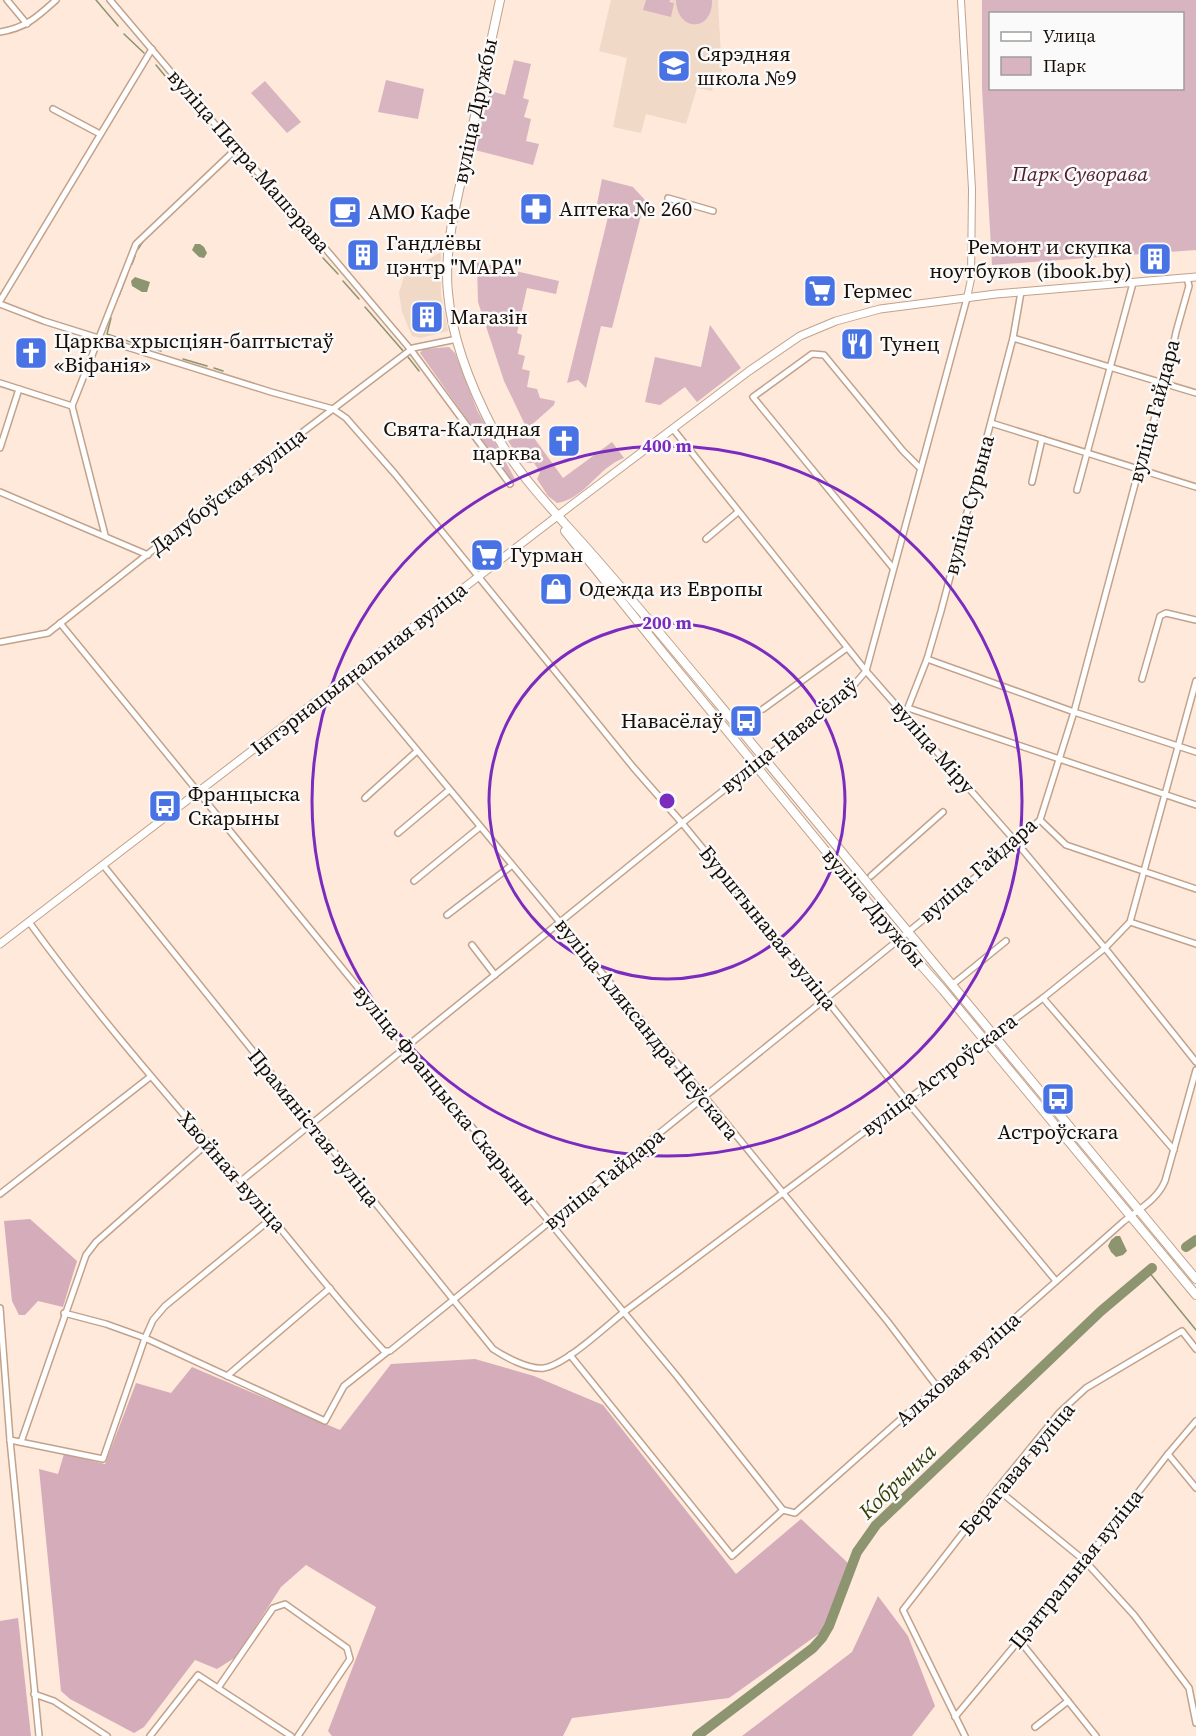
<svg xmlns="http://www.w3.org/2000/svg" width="1196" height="1736" font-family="'Source Serif 4',serif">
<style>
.built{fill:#f1d9c8}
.green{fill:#d8b4c0;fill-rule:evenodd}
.forest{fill:#d5acb9}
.water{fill:#8c9470}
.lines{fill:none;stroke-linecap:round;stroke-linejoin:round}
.stream{stroke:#8c9470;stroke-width:1.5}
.river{stroke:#8c9470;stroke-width:10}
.minor-casing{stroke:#c2a28b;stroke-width:8}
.tertiary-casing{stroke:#c2a28b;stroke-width:8}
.secondary-casing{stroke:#c2a28b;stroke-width:9}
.primary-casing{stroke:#c2a28b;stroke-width:10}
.minor{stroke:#fff;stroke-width:5}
.tertiary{stroke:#fff;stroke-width:6}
.secondary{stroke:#fff;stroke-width:7}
.primary{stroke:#fff;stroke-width:8}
.ring{fill:none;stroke:#7b2cbf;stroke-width:3}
.labels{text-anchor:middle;stroke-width:5;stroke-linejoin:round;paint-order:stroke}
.poi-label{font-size:21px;fill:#190e06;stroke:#fafafa;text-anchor:start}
.street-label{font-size:21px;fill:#190e06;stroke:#fafafa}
.park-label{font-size:21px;font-style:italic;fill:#501c32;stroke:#fafafa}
.water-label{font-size:22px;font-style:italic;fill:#343c00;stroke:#fafafa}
.centre{fill:#7b2cbf;stroke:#fafafa;stroke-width:3}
.ring-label{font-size:18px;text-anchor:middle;font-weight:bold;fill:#7b2cbf;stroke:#fafafa;stroke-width:5;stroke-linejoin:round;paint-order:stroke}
</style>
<rect width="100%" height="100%" fill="#fee9db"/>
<!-- built -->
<g class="built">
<path d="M611,0H718L722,74H715L712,91L697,88L686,124L646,114L641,133L613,127L627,58L599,51Z"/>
<path d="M441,252V295L448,331L421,338L412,336L402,312L399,293L405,273Z"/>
</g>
<!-- green -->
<g class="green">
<path d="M646,0H670L669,2L674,3L671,17L643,10Z"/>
<path d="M676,0H712C713,32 677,33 676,0Z"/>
<path d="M982,0H1196V250L992,265L982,89ZM990,14H1182V88H990Z"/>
<path d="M514,60L531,64L523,98L529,100L524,117L531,119L526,141L539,144L533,165L475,150L485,108L487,90L505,95Z"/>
<path d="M386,80L424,89L418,119L378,112Z"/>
<path d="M265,81L301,122L287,133L251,93Z"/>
<path d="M602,179L633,187L645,200L612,328L601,326L586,388L578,380L567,383L608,217L595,214Z"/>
<path d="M477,262L559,281L556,294L527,288L517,333L522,335L518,354L525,356L522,369L530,371L527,387L537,389L540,398L555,401L554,405L527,429L504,381L478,302Z"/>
<path d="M710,325L741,368L697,402L685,387L660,405L645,402L655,357L701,367Z"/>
<path d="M449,347L455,353L477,410L515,479L511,482L420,353L423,349Z"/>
<path d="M529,431L563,478L612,442L624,458C598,467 585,499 557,503L548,496L537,479L540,472L534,463H526L517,455L508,441Z"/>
</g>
<!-- forest -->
<g class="forest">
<path d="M30,1219L77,1261L63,1307L38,1301L25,1315H19L12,1301L4,1221Z"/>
<path d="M475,1359L534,1376L603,1405L736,1574L801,1519L848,1563L824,1630L729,1698L572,1718L563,1736H332L328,1731L376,1607L306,1565L281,1587L236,1657L217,1669L195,1660L144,1727L134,1733L70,1699L61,1691L39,1469L58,1474L64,1454L105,1464L136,1383L171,1393L192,1367L340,1430L391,1364Z"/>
<path d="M878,1596L908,1636L935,1706L912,1736H742L852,1652Z"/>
<path d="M18,1618L31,1736H0V1621Z"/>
</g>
<!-- water -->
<g class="water">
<path d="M195,244H200L204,247L207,253L204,258L199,257L192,250Z"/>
<path d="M135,277L150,282L147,292H142L132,286L131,281Z"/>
<path d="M1116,1236H1120L1127,1251L1123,1255L1116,1257L1111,1252L1108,1246L1111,1240Z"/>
</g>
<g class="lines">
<!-- stream -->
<g class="stream">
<path d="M96,0L118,26"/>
<path d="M124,34L144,53"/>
<path d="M156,65L175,88"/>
<path d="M180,93L186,100"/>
<path d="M190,106L208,125"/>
<path d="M215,133L229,149"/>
<path d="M236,157L262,188"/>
<path d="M216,172L226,163"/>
<path d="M199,188L210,178"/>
<path d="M269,195L275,202"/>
<path d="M287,216L318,252"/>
<path d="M138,249L144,240"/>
<path d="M323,258L338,274"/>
<path d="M132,264L135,256"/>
<path d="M343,281L359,299"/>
<path d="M119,296L127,275"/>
<path d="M365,307L404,352"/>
<path d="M111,318L107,334L140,345"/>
<path d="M148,347L161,351"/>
<path d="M408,357L419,371"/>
<path d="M183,359L207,366"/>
<path d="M214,368L223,371"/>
<path d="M1148,1271L1196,1330"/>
</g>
<!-- river -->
<g class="river">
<path d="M1186,1247L1196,1240"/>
<path d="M697,1736L813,1648L822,1638L829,1626L857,1552L876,1525L1101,1311L1152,1268"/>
</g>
<defs>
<g id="minor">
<path d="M7,0L27,24"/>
<path d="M110,0L236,149L291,208L411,350L510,484"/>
<path d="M0,32C26,28 37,17 56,0"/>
<path d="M53,109L100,134"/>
<path d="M668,198L713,211"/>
<path d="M0,301L152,49"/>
<path d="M0,304L44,321L271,392L333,409L346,418L395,474L633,767L682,823L826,999L906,1100L1056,1281"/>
<path d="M1013,338L1196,393"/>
<path d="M0,383L72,406"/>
<path d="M991,423L1196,487"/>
<path d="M673,429L866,671L1016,842L1105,948L1196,1062"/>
<path d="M0,448L19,389"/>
<path d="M1032,482L1042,439"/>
<path d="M1077,490L1133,283"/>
<path d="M0,492L148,555"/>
<path d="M105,535L72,406L136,244L236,149"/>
<path d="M706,539L738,512"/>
<path d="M893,568L753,397L812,354L824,355L903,451L920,468"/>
<path d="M60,623L583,1263L676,1375L783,1510"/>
<path d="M0,642L48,633L287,444L413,348L457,339"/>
<path d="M927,659L1074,712L1196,752"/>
<path d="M353,673L705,1097L888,1322L938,1388"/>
<path d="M1142,679L1160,616L1166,613L1196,620"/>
<path d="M908,708L1196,805"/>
<path d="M763,709L847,648"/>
<path d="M905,715L927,659L941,611L1013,338L1021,292"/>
<path d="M365,798L417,751"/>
<path d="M1040,820L1066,845L1196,889"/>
<path d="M398,833L449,790"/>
<path d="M103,865L493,1349C505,1357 529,1370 544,1368C565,1365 605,1327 624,1312L1043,998L1105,948L1130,922L1196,681"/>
<path d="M871,876L943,812"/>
<path d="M414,881L480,827"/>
<path d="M447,915L511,866"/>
<path d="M29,922C94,1012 167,1095 240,1180C288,1236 333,1296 384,1351H390L876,958L971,881L1040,820L1074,712L1139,469L1165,384L1176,332L1189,286L1187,278"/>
<path d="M1130,922L1196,944"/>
<path d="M472,945L495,975"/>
<path d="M952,985L1006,941"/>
<path d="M1043,998L1174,1150"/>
<path d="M241,1181L682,823L847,693L866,671L967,298"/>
<path d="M0,1194L150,1077"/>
<path d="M0,1308L10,1440L39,1736"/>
<path d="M64,1313L106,1324L145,1338L325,1421L344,1386L387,1352"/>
<path d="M570,1355L732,1556L783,1510"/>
<path d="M227,1376L330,1288"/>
<path d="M10,1440L103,1459L145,1338L153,1320L165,1306L272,1218"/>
<path d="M21,1442L86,1255L96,1242L208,1143"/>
<path d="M1168,1454L1196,1488"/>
<path d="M997,1489L1085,1561L1134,1615L1189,1688L1196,1723"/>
<path d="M783,1510L795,1513L1123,1222C1139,1209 1157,1200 1165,1181L1196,1070"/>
<path d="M1020,1641L1096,1736"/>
<path d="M218,1688L273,1608L285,1604L347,1648L350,1659L298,1736"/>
<path d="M34,1694L54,1701L107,1736"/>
<path d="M955,1717L1085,1561L1168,1454L1196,1421"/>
<path d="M1035,1727L1068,1701"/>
<path d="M150,1736L198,1675L291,1736"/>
<path d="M965,1736L903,1610L997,1489L1059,1413L1086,1388L1182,1331L1196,1349"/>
</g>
<path id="tertiary" d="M961,0L972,189L971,279L967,298"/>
<path id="secondary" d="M0,944L573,504L749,371L800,336L836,321L880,309L996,294L1196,277"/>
<g id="primary">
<path d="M500,0L454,213C449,239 445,266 448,293C452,340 472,389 494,431C518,475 552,509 585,546C631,598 675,651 719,704C879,895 1036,1088 1196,1279"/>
<path d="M565,531L664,654L898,939L943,990L1196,1295"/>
</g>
</defs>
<!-- minor casing -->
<use href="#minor" class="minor-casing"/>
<!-- tertiary casing -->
<use href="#tertiary" class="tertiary-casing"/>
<!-- secondary casing -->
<use href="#secondary" class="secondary-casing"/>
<!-- primary casing -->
<use href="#primary" class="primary-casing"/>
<!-- minor -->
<use href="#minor" class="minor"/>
<!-- tertiary -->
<use href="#tertiary" class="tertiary"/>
<!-- secondary -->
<use href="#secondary" class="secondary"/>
<!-- primary -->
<use href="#primary" class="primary"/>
</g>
<!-- distance rings -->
<g class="ring">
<circle cx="667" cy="801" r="178"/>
<circle cx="667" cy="801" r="355"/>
</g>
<!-- icons -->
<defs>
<symbol id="school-square" viewBox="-11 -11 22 22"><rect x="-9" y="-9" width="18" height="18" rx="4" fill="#4972e4" stroke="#fafafa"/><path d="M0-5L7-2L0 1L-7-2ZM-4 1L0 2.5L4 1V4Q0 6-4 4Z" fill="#fff"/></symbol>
<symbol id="pharmacy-square" viewBox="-11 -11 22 22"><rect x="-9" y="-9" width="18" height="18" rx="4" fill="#4972e4" stroke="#fafafa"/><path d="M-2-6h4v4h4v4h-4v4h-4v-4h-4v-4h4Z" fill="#fff"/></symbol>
<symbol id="cafe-square" viewBox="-11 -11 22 22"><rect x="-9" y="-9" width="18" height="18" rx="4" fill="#4972e4" stroke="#fafafa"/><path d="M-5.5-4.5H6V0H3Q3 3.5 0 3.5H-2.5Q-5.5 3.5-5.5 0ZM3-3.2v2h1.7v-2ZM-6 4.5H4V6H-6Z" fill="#fff"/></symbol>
<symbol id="building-square" viewBox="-11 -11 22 22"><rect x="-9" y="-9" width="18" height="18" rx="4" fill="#4972e4" stroke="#fafafa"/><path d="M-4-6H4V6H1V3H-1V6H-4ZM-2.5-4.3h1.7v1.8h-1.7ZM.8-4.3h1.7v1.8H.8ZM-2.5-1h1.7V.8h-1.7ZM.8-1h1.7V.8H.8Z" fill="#fff"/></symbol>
<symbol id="supermarket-square" viewBox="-11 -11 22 22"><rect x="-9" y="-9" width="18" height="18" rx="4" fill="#4972e4" stroke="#fafafa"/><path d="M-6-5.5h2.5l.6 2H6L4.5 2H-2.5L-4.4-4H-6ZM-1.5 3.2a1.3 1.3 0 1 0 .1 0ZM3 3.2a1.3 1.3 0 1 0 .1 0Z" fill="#fff"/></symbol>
<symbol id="restaurant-square" viewBox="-11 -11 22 22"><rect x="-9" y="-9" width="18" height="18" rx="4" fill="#4972e4" stroke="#fafafa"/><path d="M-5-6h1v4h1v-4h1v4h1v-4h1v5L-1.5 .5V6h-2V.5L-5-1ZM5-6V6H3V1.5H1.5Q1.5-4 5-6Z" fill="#fff"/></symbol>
<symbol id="church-square" viewBox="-11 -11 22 22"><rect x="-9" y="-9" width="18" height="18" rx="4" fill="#4972e4" stroke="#fafafa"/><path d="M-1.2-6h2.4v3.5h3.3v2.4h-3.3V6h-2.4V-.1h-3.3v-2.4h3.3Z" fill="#fff"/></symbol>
<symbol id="shop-square" viewBox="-11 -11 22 22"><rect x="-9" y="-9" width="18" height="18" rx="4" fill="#4972e4" stroke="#fafafa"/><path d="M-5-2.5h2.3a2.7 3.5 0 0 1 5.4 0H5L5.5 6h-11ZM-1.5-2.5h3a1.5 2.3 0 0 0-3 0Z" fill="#fff"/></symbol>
<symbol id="bus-square" viewBox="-11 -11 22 22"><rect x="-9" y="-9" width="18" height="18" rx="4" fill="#4972e4" stroke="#fafafa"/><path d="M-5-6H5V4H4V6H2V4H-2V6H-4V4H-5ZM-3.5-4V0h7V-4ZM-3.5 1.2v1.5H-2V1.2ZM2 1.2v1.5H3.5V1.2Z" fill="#fff"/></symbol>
</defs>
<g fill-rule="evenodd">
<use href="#school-square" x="655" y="47" width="38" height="38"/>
<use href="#pharmacy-square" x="517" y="190" width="38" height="38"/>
<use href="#cafe-square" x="326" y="193" width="38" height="38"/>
<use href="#building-square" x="344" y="236" width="38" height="38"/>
<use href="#building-square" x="1136" y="240" width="38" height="38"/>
<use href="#supermarket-square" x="801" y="272" width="38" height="38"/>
<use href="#building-square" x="408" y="298" width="38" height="38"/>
<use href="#restaurant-square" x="838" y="325" width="38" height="38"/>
<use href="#church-square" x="12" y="334" width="38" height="38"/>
<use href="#church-square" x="545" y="422" width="38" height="38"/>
<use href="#supermarket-square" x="468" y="536" width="38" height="38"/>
<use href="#shop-square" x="537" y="570" width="38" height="38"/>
<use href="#bus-square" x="727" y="702" width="38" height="38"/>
<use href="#bus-square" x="146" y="787" width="38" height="38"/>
<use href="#bus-square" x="1039" y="1080" width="38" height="38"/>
</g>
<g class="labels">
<!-- poi labels -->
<g class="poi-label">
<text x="697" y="61">Сярэдняя<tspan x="697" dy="24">школа №9</tspan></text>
<text x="559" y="216">Аптека № 260</text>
<text x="368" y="219">AMO Кaфе</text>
<text x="386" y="250">Гандлёвы<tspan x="386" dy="24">цэнтр "МАРА"</tspan></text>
<text x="1132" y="254" text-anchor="end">Ремонт и скупка<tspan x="1132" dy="24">ноутбуков (ibook.by)</tspan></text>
<text x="843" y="298">Гермес</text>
<text x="450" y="324">Магазін</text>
<text x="54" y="348">Царква хрысціян-баптыстаў<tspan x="54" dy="24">«Віфанія»</tspan></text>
<text x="880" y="351">Тунец</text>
<text x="541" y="436" text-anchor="end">Свята-Калядная<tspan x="541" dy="24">царква</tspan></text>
<text x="510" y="562">Гурман</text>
<text x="579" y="596">Одежда из Европы</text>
<text x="723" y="728" text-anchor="end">Навасёлаў</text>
<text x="188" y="801">Францыска<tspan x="188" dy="24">Скарыны</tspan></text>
<text x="1058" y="1139" text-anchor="middle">Астроўскага</text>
</g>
<!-- street labels -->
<g class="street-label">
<text transform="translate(475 111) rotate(-78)" y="7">вуліца Дружбы</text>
<text transform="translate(249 161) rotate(49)" y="7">вуліца Пятра Машэрава</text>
<text transform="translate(1154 411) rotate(-75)" y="7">вуліца Гайдара</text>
<text transform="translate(228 491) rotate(-38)" y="7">Далубоўская вуліца</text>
<text transform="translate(969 505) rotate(-75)" y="7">вуліца Сурына</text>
<text transform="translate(359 669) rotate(-38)" y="7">Інтэрнацыянальная вуліца</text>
<text transform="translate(789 736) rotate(-39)" y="7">вуліца Навасёлаў</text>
<text transform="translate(933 747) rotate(49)" y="7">вуліца Міру</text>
<text transform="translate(978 870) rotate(-41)" y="7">вуліца Гайдара</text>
<text transform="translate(874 908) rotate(50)" y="7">вуліца Дружбы</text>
<text transform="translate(768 928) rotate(51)" y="7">Бурштынавая вуліца</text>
<text transform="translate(647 1029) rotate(51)" y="7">вуліца Аляксандра Неўскага</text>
<text transform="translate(939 1075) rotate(-37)" y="7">вуліца Астроўскага</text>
<text transform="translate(445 1095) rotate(51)" y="7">вуліца Францыска Скарыны</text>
<text transform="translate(314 1128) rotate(51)" y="7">Прамяністая вуліца</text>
<text transform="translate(232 1172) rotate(49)" y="7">Хвойная вуліца</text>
<text transform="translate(604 1179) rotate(-39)" y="7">вуліца Гайдара</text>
<text transform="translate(958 1369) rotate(-42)" y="7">Альховая вуліца</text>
<text transform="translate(1017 1469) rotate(-50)" y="7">Берагавая вуліца</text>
<text transform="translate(1076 1569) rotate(-51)" y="7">Цэнтральная вуліца</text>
</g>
<!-- park labels -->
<g class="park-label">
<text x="1080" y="181">Парк Суворава</text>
</g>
<!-- water labels -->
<g class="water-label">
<text transform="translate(897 1481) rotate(-44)" y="8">Кобрынка</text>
</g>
</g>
<circle cx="667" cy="801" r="9" class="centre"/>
<g class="ring-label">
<text x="667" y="452">400 m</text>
<text x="667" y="629">200 m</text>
</g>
<!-- legend -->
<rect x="989" y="12" width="195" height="78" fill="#fafafa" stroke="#a09c98" stroke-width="1.5"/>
<rect x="1001" y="32" width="30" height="9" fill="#ffffff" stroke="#a09c98" stroke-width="1.5"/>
<text x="1043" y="42" font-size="18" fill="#190e06">Улица</text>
<rect x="1001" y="57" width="30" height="18" fill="#d8b4c0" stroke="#a09c98" stroke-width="1.5"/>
<text x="1043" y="72" font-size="18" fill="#190e06">Парк</text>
</svg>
